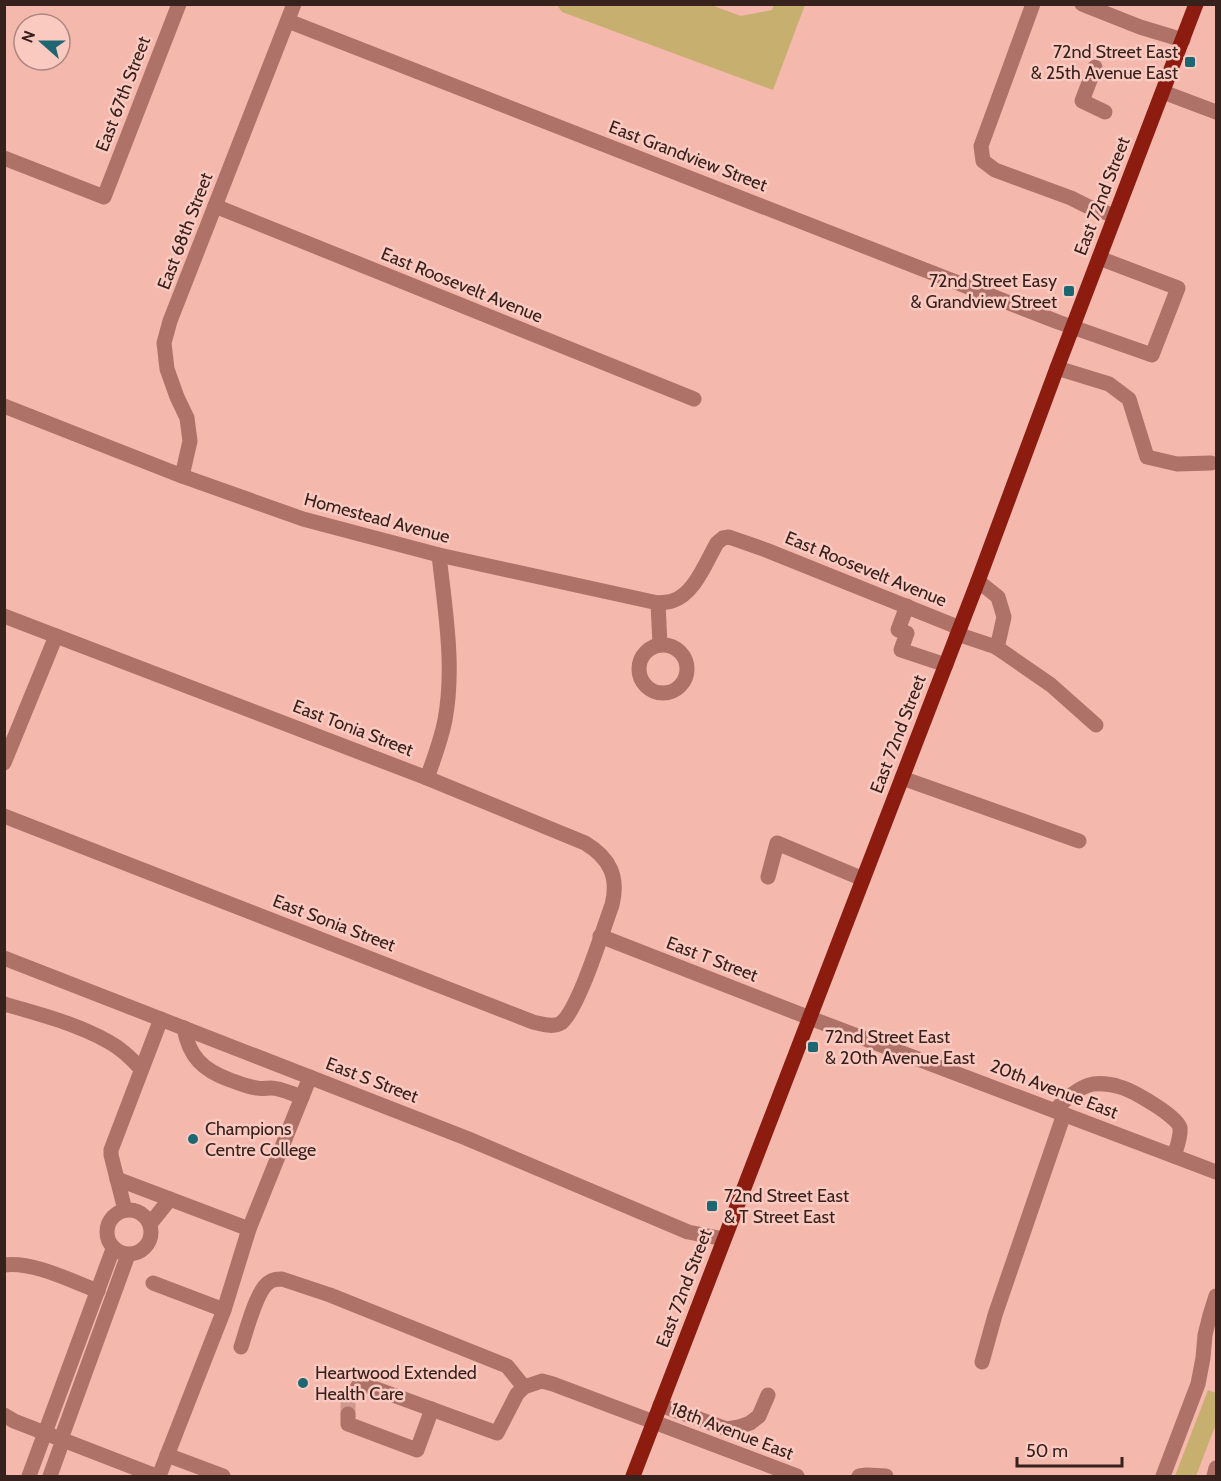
<svg xmlns="http://www.w3.org/2000/svg" width="1221" height="1481" font-family="Cabin,sans-serif">
<style>
.green{fill:#c7b06f}
.lines{fill:none;stroke-linecap:round;stroke-linejoin:round}
.minor-tunnel{stroke:#ce9a90;stroke-width:15;stroke-dasharray:15 8;stroke-linecap:butt}
.minor{stroke:#af7268;stroke-width:15}
.major{stroke:#8c1c0f;stroke-width:15}
.poi-dot{fill:#1d6772;stroke:#fac9c0;stroke-width:2}
.labels{text-anchor:middle;stroke-width:5;stroke-linejoin:round;paint-order:stroke}
.poi-label{font-size:18px;fill:#37211d;stroke:#fac9c0;text-anchor:start}
.street-label{font-size:18px;fill:#37211d;stroke:#fac9c0}
</style>
<rect width="100%" height="100%" fill="#f4b8ad"/>
<!-- green -->
<g class="green">
<path d="M557,5H711L741,16L772,10L774,5H805L773,90L562,12Z"/>
<path d="M1208,1390L1216,1393V1424L1196,1476H1175Z"/>
</g>
<g class="lines">
<!-- minor-tunnel -->
<path class="minor-tunnel" d="M348,1414V1401L355,1391"/>
<!-- minor -->
<g class="minor">
<path d="M1033,4L981,146L983,161L995,170L1071,198L1087,206L1115,216"/>
<path d="M1082,4L1140,27L1183,40"/>
<path d="M288,21L1058,322L1152,355L1178,288L1099,258"/>
<path d="M1095,67L1082,101L1105,112"/>
<path d="M1163,92L1216,112"/>
<path d="M4,158L104,197L179,4"/>
<path d="M215,206L694,399"/>
<path d="M1057,368L1109,384L1129,399L1147,457L1177,464L1211,463"/>
<path d="M4,406L182,476L303,519L439,555L658,603C662,602 667,603 672,601C694,595 706,562 717,543L723,538L729,537L766,550L960,628"/>
<path d="M182,476L190,441L187,418L177,397L167,369L164,343L170,321L294,4"/>
<path d="M978,581L998,597L1004,617L997,648"/>
<path d="M658,603L660,645"/>
<path d="M907,606L898,630L907,633L901,650L946,665"/>
<path d="M4,616L427,778L585,843C610,858 619,877 612,905C603,929 579,1009 561,1023C553,1028 542,1024 533,1022L4,816"/>
<path d="M957,634L996,647L1051,685L1096,725"/>
<circle cx="663" cy="669" r="24"/>
<path d="M4,763L56,636"/>
<path d="M427,778C434,759 441,740 445,720C455,666 445,610 439,555"/>
<path d="M902,778L1079,841"/>
<path d="M768,877L777,843L863,879"/>
<path d="M600,936L810,1018L1216,1172"/>
<path d="M4,958L466,1138L688,1232L724,1239"/>
<path d="M4,1004C40,1014 77,1024 109,1042C122,1049 132,1059 141,1069"/>
<path d="M184,1028C189,1057 203,1070 230,1080C239,1083 247,1087 257,1088C262,1089 266,1088 271,1088C281,1088 292,1094 302,1097"/>
<path d="M1055,1110C1065,1100 1078,1087 1093,1084C1102,1083 1111,1084 1120,1087C1132,1090 1179,1117 1180,1128C1181,1137 1177,1147 1174,1156"/>
<path d="M117,1179L249,1229L310,1077"/>
<circle cx="129" cy="1232" r="22"/>
<path d="M125,1210L111,1155V1150L161,1019"/>
<path d="M150,1224L170,1199"/>
<path d="M4,1265C33,1261 71,1281 98,1291"/>
<path d="M153,1283L224,1310L249,1229"/>
<path d="M241,1347C246,1332 256,1292 268,1283C273,1279 277,1279 282,1279L330,1295L507,1366L524,1387L542,1381L553,1384L797,1476"/>
<path d="M982,1362L995,1315L1064,1114"/>
<path d="M355,1391L360,1383L497,1433L517,1394L524,1387"/>
<path d="M660,1405L727,1429L739,1427L750,1423L759,1416L768,1395"/>
<path d="M348,1414V1424L417,1450L432,1409"/>
<path d="M4,1415L14,1421L156,1476"/>
<path d="M61,1439L128,1255"/>
<path d="M167,1455L223,1476"/>
<path d="M29,1476L113,1249"/>
<path d="M50,1476L63,1440"/>
<path d="M159,1476L224,1310"/>
<path d="M859,1476L867,1475L886,1476"/>
<path d="M1163,1476L1198,1384L1203,1358L1205,1335L1210,1315L1216,1296"/>
<path d="M1214,1476L1216,1468"/>
</g>
<!-- major -->
<path class="major" d="M633,1476L978,581L1057,368L1196,4"/>
</g>
<!-- markers -->
<g class="poi-dot">
<rect x="1184" y="56" width="12" height="12" rx="3"/>
<rect x="1063" y="285" width="12" height="12" rx="3"/>
<rect x="807" y="1041" width="12" height="12" rx="3"/>
<circle cx="193" cy="1139" r="6"/>
<rect x="706" y="1200" width="12" height="12" rx="3"/>
<circle cx="303" cy="1383" r="6"/>
</g>
<g class="labels">
<!-- poi labels -->
<g class="poi-label">
<text x="1178" y="58" text-anchor="end">72nd Street East<tspan x="1178" dy="21">&amp; 25th Avenue East</tspan></text>
<text x="1057" y="287" text-anchor="end">72nd Street Easy<tspan x="1057" dy="21">&amp; Grandview Street</tspan></text>
<text x="825" y="1043">72nd Street East<tspan x="825" dy="21">&amp; 20th Avenue East</tspan></text>
<text x="205" y="1135">Champions<tspan x="205" dy="21">Centre College</tspan></text>
<text x="724" y="1202">72nd Street East<tspan x="724" dy="21">&amp; T Street East</tspan></text>
<text x="315" y="1379">Heartwood Extended<tspan x="315" dy="21">Health Care</tspan></text>
</g>
<!-- street labels -->
<g class="street-label">
<text transform="translate(123 94) rotate(-69)" y="6">East 67th Street</text>
<text transform="translate(688 156) rotate(21)" y="6">East Grandview Street</text>
<text transform="translate(1102 196) rotate(-69)" y="6">East 72nd Street</text>
<text transform="translate(185 231) rotate(-69)" y="6">East 68th Street</text>
<text transform="translate(462 285) rotate(22)" y="6">East Roosevelt Avenue</text>
<text transform="translate(377 518) rotate(15)" y="6">Homestead Avenue</text>
<text transform="translate(866 569) rotate(22)" y="6">East Roosevelt Avenue</text>
<text transform="translate(353 728) rotate(21)" y="6">East Tonia Street</text>
<text transform="translate(898 734) rotate(-69)" y="6">East 72nd Street</text>
<text transform="translate(334 923) rotate(21)" y="6">East Sonia Street</text>
<text transform="translate(712 959) rotate(21)" y="6">East T Street</text>
<text transform="translate(372 1080) rotate(21)" y="6">East S Street</text>
<text transform="translate(1054 1089) rotate(21)" y="6">20th Avenue East</text>
<text transform="translate(684 1288) rotate(-69)" y="6">East 72nd Street</text>
<text transform="translate(732 1431) rotate(21)" y="6">18th Avenue East</text>
</g>
</g>
<!-- border -->
<rect width="1221" height="1481" fill="none" stroke="#37211d" stroke-width="12"/>
<!-- north arrow -->
<g transform="translate(42 42) rotate(291)"><circle r="28" fill="#fac9c0" stroke="#ac867f" stroke-width="1.5"/>
<path d="M0-4.5L10 22L0 15L-10 22Z" fill="#1d6772"/>
<text y="-9" font-size="16" font-weight="bold" text-anchor="middle" fill="#37211d">N</text>
</g>
<!-- scale -->
<path d="M1017 1457v9h105v-9" fill="none" stroke="#37211d" stroke-width="3"/>
<text x="1026" y="1457" font-size="18" fill="#37211d" stroke="#fac9c0" stroke-width="4.5" paint-order="stroke">50 m</text>
</svg>
